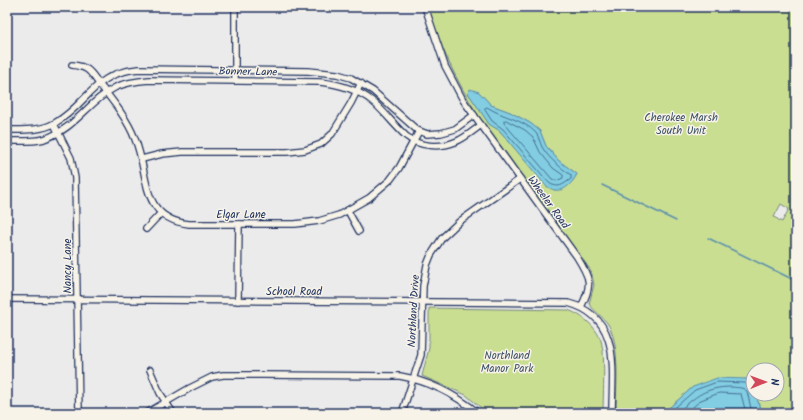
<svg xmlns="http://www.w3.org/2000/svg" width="803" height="420" font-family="Kalam,sans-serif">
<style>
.green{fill:#cade92;stroke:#728678;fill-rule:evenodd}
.water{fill:#82cde2;stroke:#598ead}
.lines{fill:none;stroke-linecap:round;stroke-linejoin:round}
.shore{stroke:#446e93;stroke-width:1}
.stream{stroke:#598ead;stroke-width:1.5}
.minor-casing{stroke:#1b2f5e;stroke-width:8}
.minor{stroke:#f7f3e8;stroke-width:5.5}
.labels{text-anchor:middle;stroke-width:3;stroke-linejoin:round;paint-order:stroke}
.street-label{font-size:11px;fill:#1b2f5e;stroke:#f7f3e8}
.park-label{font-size:11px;fill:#3e5268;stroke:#f7f3e8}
</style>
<rect width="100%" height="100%" fill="#ecebec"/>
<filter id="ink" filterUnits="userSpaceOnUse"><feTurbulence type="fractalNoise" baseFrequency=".025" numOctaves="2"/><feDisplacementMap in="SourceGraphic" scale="8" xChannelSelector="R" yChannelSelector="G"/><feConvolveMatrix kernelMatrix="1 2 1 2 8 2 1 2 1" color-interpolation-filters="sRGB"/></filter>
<g filter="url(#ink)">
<!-- green -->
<g class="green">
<path d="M428,7H796V413H761L756,394H777V370H753V384L746,379L693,387L663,413H616C616,388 621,346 608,324C602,316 594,311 589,304L594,285L592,275L589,268L478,115C457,82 439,45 428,7ZM479,92L491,105L510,112L530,123L540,131L546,146L559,161L577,174C572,184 565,189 554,190L535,172L500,131L489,124L468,93ZM781,204L789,209L782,222L774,217Z"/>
<path d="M429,308L568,310C582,315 594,325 600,338C606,351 603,396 603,413H487L466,395L422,376L429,348Z"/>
</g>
<!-- water -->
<g class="water">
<path d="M470,89L479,92L491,105L510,112L530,123L540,131L546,146L559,161L577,174C573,182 565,192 555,190C552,190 549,187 546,186L500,131L489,124L468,93Z"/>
<path d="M717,378L746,379L753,384V394H756L761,413H663L693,387Z"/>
</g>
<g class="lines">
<!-- shore -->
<g class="shore">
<path d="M485,108L487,107C502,117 523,119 536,133C539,137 540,143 542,147C549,159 560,167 571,175V179C562,185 559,189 549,183L503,129L492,121L485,110Z"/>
<path d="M506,120L525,130L533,137L540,152L553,168L563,175V178L556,181L552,179L504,123V121Z"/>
<path d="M669,413L695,390L717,382L745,383L753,387"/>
<path d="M677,413C696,396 705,387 732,387C739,388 742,387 747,391L752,413"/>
<path d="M686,413L701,400L719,393L741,394L746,413"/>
</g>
<!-- stream -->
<g class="stream">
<path d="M602,185L676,221"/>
<path d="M708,238L796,281"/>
<path d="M793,357H796"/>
</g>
<defs>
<g id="minor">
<path d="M235,7V81"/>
<path d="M425,7L445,66L463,100L577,257C590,278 593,284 581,307"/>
<path d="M72,65C90,67 90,72 100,85C113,101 128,120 135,139C150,175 139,218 189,224H295L319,221L339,215L369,198L390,180L399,168L419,131"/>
<path d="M54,124L71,158L75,178L79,413"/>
<path d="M7,130C23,130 41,131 55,123C88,104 94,72 139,69L308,71L337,74L351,78L373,91L417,130L427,134L441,133L455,129L474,115"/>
<path d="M7,141C19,141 32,142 44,139C77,128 88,101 116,87C127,82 137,81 149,80L320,82C338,84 357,89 372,101C384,111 394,125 406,136C419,147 440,148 455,142C465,138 473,131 481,125"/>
<path d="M142,159L162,154L182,152H287L305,150L321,144L332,134L351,103L361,83"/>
<path d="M348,211L359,231"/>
<path d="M146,229L161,213"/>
<path d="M7,299L568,303C622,317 612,369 612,413"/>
<path d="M238,301L239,224"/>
<path d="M150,370L160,393L173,413"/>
<path d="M147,413L190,388L212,377L223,375H261L400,376C428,381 456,395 478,413"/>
<path d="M402,413L421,355L423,286L427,265L431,255L442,238L460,221L520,179"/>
</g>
</defs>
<!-- minor casing -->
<use href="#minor" class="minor-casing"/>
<!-- minor -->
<use href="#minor" class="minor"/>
</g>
</g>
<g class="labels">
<!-- street labels -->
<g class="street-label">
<text transform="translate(248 71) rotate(1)" y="4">Bonner Lane</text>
<text transform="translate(549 202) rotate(54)" y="4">Wheeler Road</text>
<text x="241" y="218">Elgar Lane</text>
<text transform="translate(67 266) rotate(-90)" y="4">Nancy Lane</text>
<text x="294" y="295">School Road</text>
<text transform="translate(413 311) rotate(-87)" y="4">Northland Drive</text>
</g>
<!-- park labels -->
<g class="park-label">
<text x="681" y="121">Cherokee Marsh<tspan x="681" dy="13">South Unit</tspan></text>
<text x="507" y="359">Northland<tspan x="507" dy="13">Manor Park</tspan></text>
</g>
</g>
<!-- margin -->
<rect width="803" height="420" fill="none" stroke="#f7f3e8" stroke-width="24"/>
<rect x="12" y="12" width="779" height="396" fill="none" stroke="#1b2f5e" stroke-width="1.5" filter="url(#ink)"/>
<!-- north arrow -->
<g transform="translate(765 382) rotate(89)"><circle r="19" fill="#f7f3e8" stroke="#9fa5b1"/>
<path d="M0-3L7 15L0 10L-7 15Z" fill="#d1495b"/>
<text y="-6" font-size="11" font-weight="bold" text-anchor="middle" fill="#1b2f5e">N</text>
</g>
</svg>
